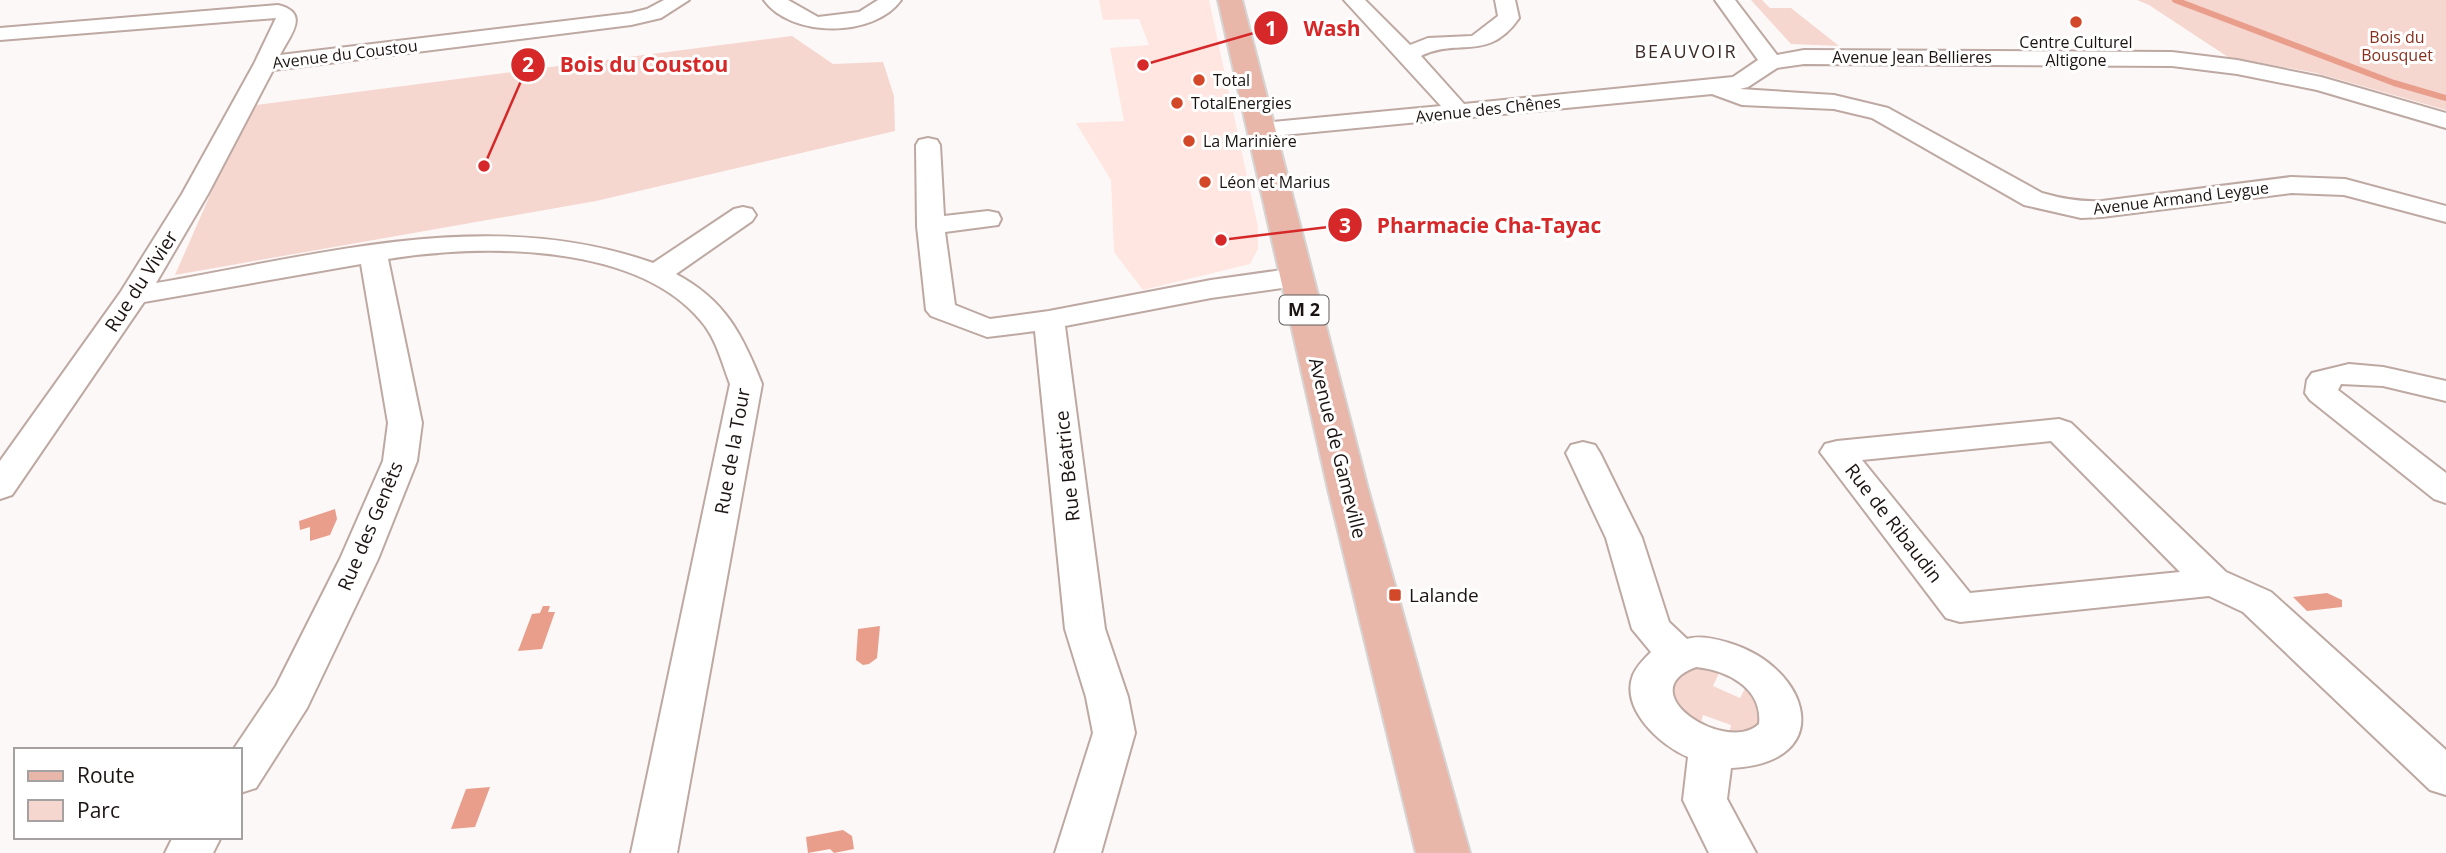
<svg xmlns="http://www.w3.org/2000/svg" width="2446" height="853" font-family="'Open Sans',sans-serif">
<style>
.built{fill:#ffe6e0}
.green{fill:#f6d7d0}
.water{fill:#e99e8c}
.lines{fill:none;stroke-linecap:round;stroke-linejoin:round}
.stream{stroke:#e99e8c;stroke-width:6}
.minor-casing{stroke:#bda8a2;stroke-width:4}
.primary-casing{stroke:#d6d5d4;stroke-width:4}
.minor{fill:#fff;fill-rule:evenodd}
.primary{fill:#e9b6aa;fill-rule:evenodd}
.poi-dot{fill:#d24828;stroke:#fff;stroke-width:2.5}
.labels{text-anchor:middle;stroke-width:6;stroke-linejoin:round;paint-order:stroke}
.far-park-label{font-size:16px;fill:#872f1c;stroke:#fff}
.far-poi-label{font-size:16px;fill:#1b1412;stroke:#fff;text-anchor:start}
.far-street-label{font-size:16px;fill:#1b1412;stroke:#fff}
.far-neighbourhood-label{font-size:18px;letter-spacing:2px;fill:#3c2b27;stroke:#fff}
.shield{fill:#fff;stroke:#5f5a59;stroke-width:2}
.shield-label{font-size:18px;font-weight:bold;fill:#1b1412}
.street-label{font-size:19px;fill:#1b1412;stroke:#fff}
.poi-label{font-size:19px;fill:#1b1412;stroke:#fff;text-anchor:start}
.leader{fill:none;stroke:#d62828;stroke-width:2.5}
.callout-dot{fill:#d62828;stroke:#fff;stroke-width:2.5}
.mark-label{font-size:21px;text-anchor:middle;font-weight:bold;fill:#fff}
.callout-label{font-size:21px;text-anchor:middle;font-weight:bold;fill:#d62828;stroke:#fff;stroke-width:6;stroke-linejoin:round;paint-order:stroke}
</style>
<rect width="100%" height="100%" fill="#fcf8f7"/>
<!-- built -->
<path class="built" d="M1099,0H1209L1258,227V249L1250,264L1143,290L1114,252L1111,180L1076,123L1124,121L1110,48L1149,45L1139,19L1103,20Z"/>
<!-- green -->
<g class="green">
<path d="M1751,0H1762L1770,8H1791L1839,46L1791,44Z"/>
<path d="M2137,0H2446V110L2316,73L2228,57L2149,5Z"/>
<path d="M792,36L833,64L883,62L894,96L895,131L596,201L175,275L249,106Z"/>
<path d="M1696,667L1721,669L1713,686L1740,698L1749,681L1768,728L1727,745L1731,725L1703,715L1697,736L1667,704L1672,678Z"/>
</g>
<!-- water -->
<g class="water">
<path d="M335,509L337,519L330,535L310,541V527L300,530L299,521Z"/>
<path d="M2327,593L2342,600V607L2307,611L2293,597Z"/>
<path d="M543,606H550L548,612H555L542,649L518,651L532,614L540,613Z"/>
<path d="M880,626L877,658L869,664L863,665L856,660L858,629Z"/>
<path d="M490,787L475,827L451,829L466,789Z"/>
<path d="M843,830L852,836L854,849L834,853L830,849L808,853L806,837Z"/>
</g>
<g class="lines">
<!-- stream -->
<path class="stream" d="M2175,0L2394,83L2446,98"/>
<defs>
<g id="minor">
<path d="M664,0H689L661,18L631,25L273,70L208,194L156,283C321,255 490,205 653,263L734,209L743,207L752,209L756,215L752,221L676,274C725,300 742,334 762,384L677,853H631L730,384C722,363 716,338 701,321C636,242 480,244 388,259L422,423L417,461L378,559L307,708L256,788L240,793V750H233L276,686L340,559L383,461L388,423L361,264L144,302L12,495L0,499V461L120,293L182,194L254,64L276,18L0,40V28L278,5C311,13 290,35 280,55L631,13L647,9Z"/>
<path d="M764,0H788L818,17L859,12L878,0H901C874,38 791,38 764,0Z"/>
<path d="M1344,0H1365L1410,45L1428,38L1472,36L1498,16L1495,0H1515L1519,18C1488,63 1458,37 1421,56L1464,104L1733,77L1758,60L1715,0H1735L1777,55L1804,50L2172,52L2237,60L2321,77L2446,113V128L2317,90L2237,74L2172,66L1804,64L1777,68L1748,87L1740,89L1834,95L1888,108L2042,193C2063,199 2081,202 2102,201L2291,177L2345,179L2446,206V222L2344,195L2291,193L2102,217L2081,218L2024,205L1872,118L1834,109L1742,105L1712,94L1261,137L1252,135L1249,130L1252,125L1261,123L1441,106Z"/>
<path d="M928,138L937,140L940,145L944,216L988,211L998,213L1001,219L998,225L945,232L955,305L990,319L1049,311L1211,280L1296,268L1306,271L1310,277L1306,283L1296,286L1211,298L1065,326L1105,629L1128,697L1135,733L1101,853H1055L1093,733L1086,697L1065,629L1035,331L987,337L931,316L926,310L917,226L916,145L919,140Z"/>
<path d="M2349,364L2383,367L2446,381V401L2383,386L2341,384L2338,390L2446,473V503L2434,499L2310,400L2305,393L2307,380L2312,373Z"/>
<path d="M2059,419L2071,423L2226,572L2271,592L2446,750V795L2430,790L2243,612L2209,596L1960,622L1946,618L1820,452L1825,444L1837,441ZM2051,441L2180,572L1970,593L1862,460Z"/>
<path d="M1583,442L1595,445L1600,453L1642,538L1669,622L1687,639C1700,635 1716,639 1729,643C1810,667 1839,763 1731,768L1727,799L1756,853H1709L1683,800L1688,757C1660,745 1620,709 1633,675C1637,666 1644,659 1651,652L1632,629L1606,538L1566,453L1571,445ZM1696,667C1727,670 1763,688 1759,724C1727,755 1628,692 1696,667Z"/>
<path d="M173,837H221L213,853H165Z"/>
</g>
<path id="primary" d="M1218,0H1242L1368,489L1470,853H1416L1328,489Z"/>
</defs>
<!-- minor casing -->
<use href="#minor" class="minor-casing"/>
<!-- primary casing -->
<use href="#primary" class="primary-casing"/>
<!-- minor -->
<use href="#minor" class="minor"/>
<!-- primary -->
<use href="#primary" class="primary"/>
</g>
<!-- markers -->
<g class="poi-dot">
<circle cx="2076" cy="22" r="7"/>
<circle cx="1199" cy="80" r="7"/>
<circle cx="1177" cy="103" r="7"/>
<circle cx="1189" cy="141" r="7"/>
<circle cx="1205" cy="182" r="7"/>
<rect x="1388" y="588" width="14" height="14" rx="3.5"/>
</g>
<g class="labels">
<!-- far-park labels -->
<g class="far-park-label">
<text x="2397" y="43">Bois du<tspan x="2397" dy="18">Bousquet</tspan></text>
</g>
<!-- far-poi labels -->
<g class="far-poi-label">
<text x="2076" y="48" text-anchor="middle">Centre Culturel<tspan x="2076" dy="18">Altigone</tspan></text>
<text x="1213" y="86">Total</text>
<text x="1191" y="109">TotalEnergies</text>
<text x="1203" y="147">La Marinière</text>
<text x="1219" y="188">Léon et Marius</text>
</g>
<!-- far-street labels -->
<g class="far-street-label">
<text transform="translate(345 54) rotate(-7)" y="6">Avenue du Coustou</text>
<text x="1912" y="63">Avenue Jean Bellieres</text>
<text transform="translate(1488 109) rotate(-6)" y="6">Avenue des Chênes</text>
<text transform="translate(2181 198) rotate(-7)" y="6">Avenue Armand Leygue</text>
</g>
<!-- far-neighbourhood labels -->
<g class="far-neighbourhood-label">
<text x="1686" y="58">BEAUVOIR</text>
</g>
<!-- shield labels -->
<rect class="shield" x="1279.5" y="295.5" width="49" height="29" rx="5"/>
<g class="shield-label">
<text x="1304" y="316">M 2</text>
</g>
<!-- street labels -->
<g class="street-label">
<text transform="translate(141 281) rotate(-57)" y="7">Rue du Vivier</text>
<text transform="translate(1338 448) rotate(76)" y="7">Avenue de Gameville</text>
<text transform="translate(732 451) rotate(-80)" y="7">Rue de la Tour</text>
<text transform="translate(1067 466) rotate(-96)" y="7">Rue Béatrice</text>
<text transform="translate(1894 523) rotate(52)" y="7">Rue de Ribaudin</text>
<text transform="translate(370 526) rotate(-67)" y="7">Rue des Genêts</text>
</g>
<!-- poi labels -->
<g class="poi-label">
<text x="1409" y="602">Lalande</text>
</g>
</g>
<!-- callouts -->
<path class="leader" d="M1143 65L1271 28M484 166L528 65M1221 240L1345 225"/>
<g class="callout-dot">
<circle cx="1143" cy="65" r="7"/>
<circle cx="484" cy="166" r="7"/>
<circle cx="1221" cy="240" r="7"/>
<circle cx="1271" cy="28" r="18"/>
<circle cx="528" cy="65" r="18"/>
<circle cx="1345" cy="225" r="18"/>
</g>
<g class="mark-label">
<text x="1271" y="36">1</text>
<text x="528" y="72">2</text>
<text x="1345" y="233">3</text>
</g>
<g class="callout-label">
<text x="1332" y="36">Wash</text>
<text x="644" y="72">Bois du Coustou</text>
<text x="1489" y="233">Pharmacie Cha-Tayac</text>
</g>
<!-- legend -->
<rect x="14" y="748" width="228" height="91" fill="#ffffff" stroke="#a4a1a0" stroke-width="2"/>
<rect x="28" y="771" width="35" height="10" fill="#e9b6aa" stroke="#a4a1a0" stroke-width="2"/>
<text x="77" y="783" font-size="21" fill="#1b1412">Route</text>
<rect x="28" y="800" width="35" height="21" fill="#f6d7d0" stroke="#a4a1a0" stroke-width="2"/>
<text x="77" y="818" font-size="21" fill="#1b1412">Parc</text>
</svg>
